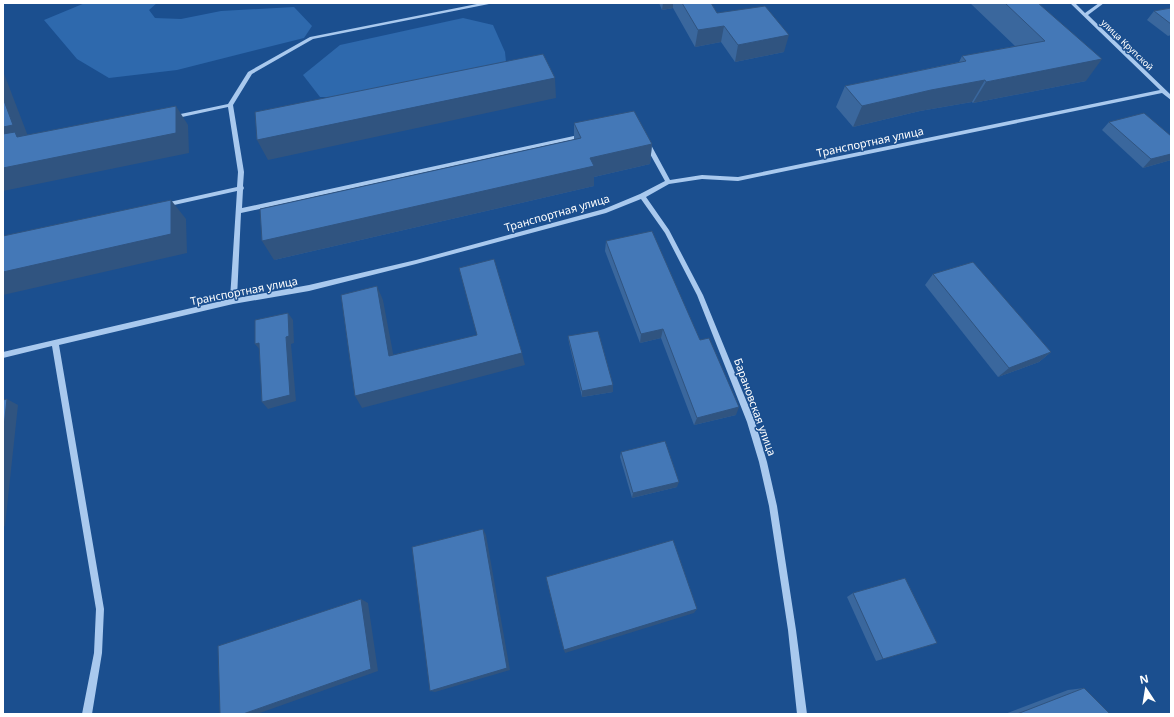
<svg xmlns="http://www.w3.org/2000/svg" width="1174" height="717" font-family="'Noto Sans',sans-serif">
<style>
.green{fill:#2e69ad}
.lines{fill:none;stroke-linecap:round;stroke-linejoin:round}
.minor{fill:#a9c9ee;fill-rule:evenodd}
.wall{fill:#3a679d}
.shaded-wall{fill:#305480}
.building{fill:#4478b7;stroke:#305480}
.labels{text-anchor:middle;stroke-width:3;stroke-linejoin:round;paint-order:stroke}
.far-street-label{font-size:9px;fill:#fff;stroke:#1b4f8f}
.street-label{font-size:11px;fill:#fff;stroke:#1b4f8f}
</style>
<rect width="100%" height="100%" fill="#1b4f8f"/>
<!-- green -->
<g class="green">
<path d="M85,3H157L149,10L155,18L181,19L221,11L294,7L312,26L304,38L177,70L109,78L77,59L44,20Z"/>
<path d="M463,18L493,25L505,52L506,62L357,97H320L303,75L340,45Z"/>
</g>
<g class="lines">
<!-- minor -->
<path class="minor" d="M482,3H491L489,4L313,39L252,74L233,105L244,172L243,186L244,188L243,190L242,208L583,134L586,136L585,137L241,213L237,298L309,285L416,260L604,209L640,194L665,181L644,143L647,141L650,143L670,180L702,175L738,177L1160,90L1070,3H1075L1085,13L1099,3H1104L1088,15L1171,95V100L1162,93L738,181L702,179L669,184L646,197L669,230L703,295L755,422L767,462L777,506L796,630L807,714H797L788,630L769,506L759,462L747,422L697,295L665,233L641,199L606,213L416,264L309,291L233,304L59,345L104,609L102,653L92,714H82L94,653L96,609L52,346L3,358V352L230,299L237,191L165,207L162,205L165,203L237,187L238,172L228,107L173,119L171,118V116L228,104L248,72L310,37Z"/>
</g>
<!-- wall -->
<g class="wall">
<path d="M659,3H711L717,13L784,52L735,62L721,42L695,47L673,8L662,10Z"/>
<path d="M970,3H1038L1086,81L973,103L972,102L920,111L853,127L836,107L845,86L959,62L962,56L1015,46Z"/>
<path d="M1171,8V35L1168,36L1147,20L1154,11Z"/>
<path d="M1109,122L1171,160L1143,168L1102,130Z"/>
<path d="M574,123L652,144L650,164L594,177V186L274,260L574,140Z"/>
<path d="M606,241L700,340L736,415L694,425L661,338L640,343L605,251Z"/>
<path d="M933,274L1051,352L1039,362L998,377L925,285Z"/>
<path d="M568,336L613,392L582,397L569,343Z"/>
<path d="M621,452L677,487L632,498L620,457Z"/>
<path d="M853,593L937,643L876,661L847,597Z"/>
<path d="M1084,688L1110,714H1005L1068,690Z"/>
</g>
<!-- shaded-wall -->
<g class="shaded-wall">
<path d="M663,3H673V8L662,10Z"/>
<path d="M724,26L721,42L695,47L698,30Z"/>
<path d="M789,35L784,52L735,62L738,45Z"/>
<path d="M1102,59L1086,81L973,103L986,82Z"/>
<path d="M3,71L31,144L3,150Z"/>
<path d="M555,78L556,98L268,160L257,140Z"/>
<path d="M985,80L972,102L920,111L853,127L862,106L931,90Z"/>
<path d="M176,106L188,125L189,153L3,191V168Z"/>
<path d="M652,144L650,164L594,177V186L274,260L262,241L590,158Z"/>
<path d="M1171,154V160L1143,168L1151,159Z"/>
<path d="M171,200L186,219L187,253L3,295V272Z"/>
<path d="M377,286L383,300L396,369L389,356Z"/>
<path d="M288,313L293,320L294,343L291,344L296,401L268,409L262,402L286,337Z"/>
<path d="M663,329L661,338L640,343L641,334Z"/>
<path d="M259,343L261,351L255,344Z"/>
<path d="M1051,352L1039,362L998,377L1009,368Z"/>
<path d="M522,353L525,365L362,408L355,396Z"/>
<path d="M613,385V392L582,397V391Z"/>
<path d="M7,399L18,405L5,526L3,527V436Z"/>
<path d="M739,407L736,415L694,425L697,418Z"/>
<path d="M679,482L677,487L632,498L633,493Z"/>
<path d="M483,529L486,535L510,670L435,692L430,691Z"/>
<path d="M361,599L368,603L378,671L257,714H243Z"/>
<path d="M697,609L694,613L565,653L564,650Z"/>
</g>
<!-- building -->
<g class="building">
<path d="M682,3H711L717,13L765,6L789,35L738,45L724,26L698,30Z"/>
<path d="M1005,3H1038L1102,59L986,82L985,80L931,90L862,106L845,86L966,61L962,56L1045,41Z"/>
<path d="M1171,8V24L1154,11Z"/>
<path d="M543,54L555,78L257,140L255,112Z"/>
<path d="M3,98L13,125L3,127Z"/>
<path d="M176,106V133L3,168V134L15,132L17,137Z"/>
<path d="M634,111L652,144L590,158L594,166L262,241L260,209L581,138L574,123Z"/>
<path d="M1144,113L1171,136V154L1151,159L1109,122Z"/>
<path d="M171,200V234L3,272V236Z"/>
<path d="M652,231L700,340L709,338L739,407L697,418L663,329L641,334L606,241Z"/>
<path d="M494,259L522,353L355,396L341,295L377,286L389,356L477,335L459,268Z"/>
<path d="M973,262L1051,352L1009,368L933,274Z"/>
<path d="M288,313L289,336L286,337L290,395L262,402L259,343L255,344V320Z"/>
<path d="M598,331L613,385L582,391L568,336Z"/>
<path d="M7,399L3,436V400Z"/>
<path d="M665,441L679,482L633,493L621,452Z"/>
<path d="M483,529L507,668L430,691L412,547Z"/>
<path d="M673,540L697,609L564,650L546,577Z"/>
<path d="M905,578L937,643L883,659L853,593Z"/>
<path d="M361,599L371,669L243,714H220L218,646Z"/>
<path d="M1084,688L1110,714H1017Z"/>
</g>
<g class="labels">
<!-- far-street labels -->
<g class="far-street-label">
<text transform="translate(1127 45) rotate(44)" y="3">улица Крупской</text>
</g>
<!-- street labels -->
<g class="street-label">
<text transform="translate(870 142) rotate(-12)" y="4">Транспортная улица</text>
<text transform="translate(557 213) rotate(-16)" y="4">Транспортная улица</text>
<text transform="translate(244 291) rotate(-11)" y="4">Транспортная улица</text>
<text transform="translate(755 407) rotate(70)" y="4">Барановская улица</text>
</g>
</g>
<!-- border -->
<rect width="1174" height="717" fill="none" stroke="#ffffff" stroke-width="8"/>
<!-- north arrow -->
<g transform="translate(1146 689) rotate(348)" stroke="#1b4f8f" stroke-width="3" paint-order="stroke">
<path d="M0-3L7 15L0 10L-7 15Z" fill="#ffffff"/>
<text y="-6" font-size="11" font-weight="bold" text-anchor="middle" fill="#ffffff">N</text>
</g>
</svg>
